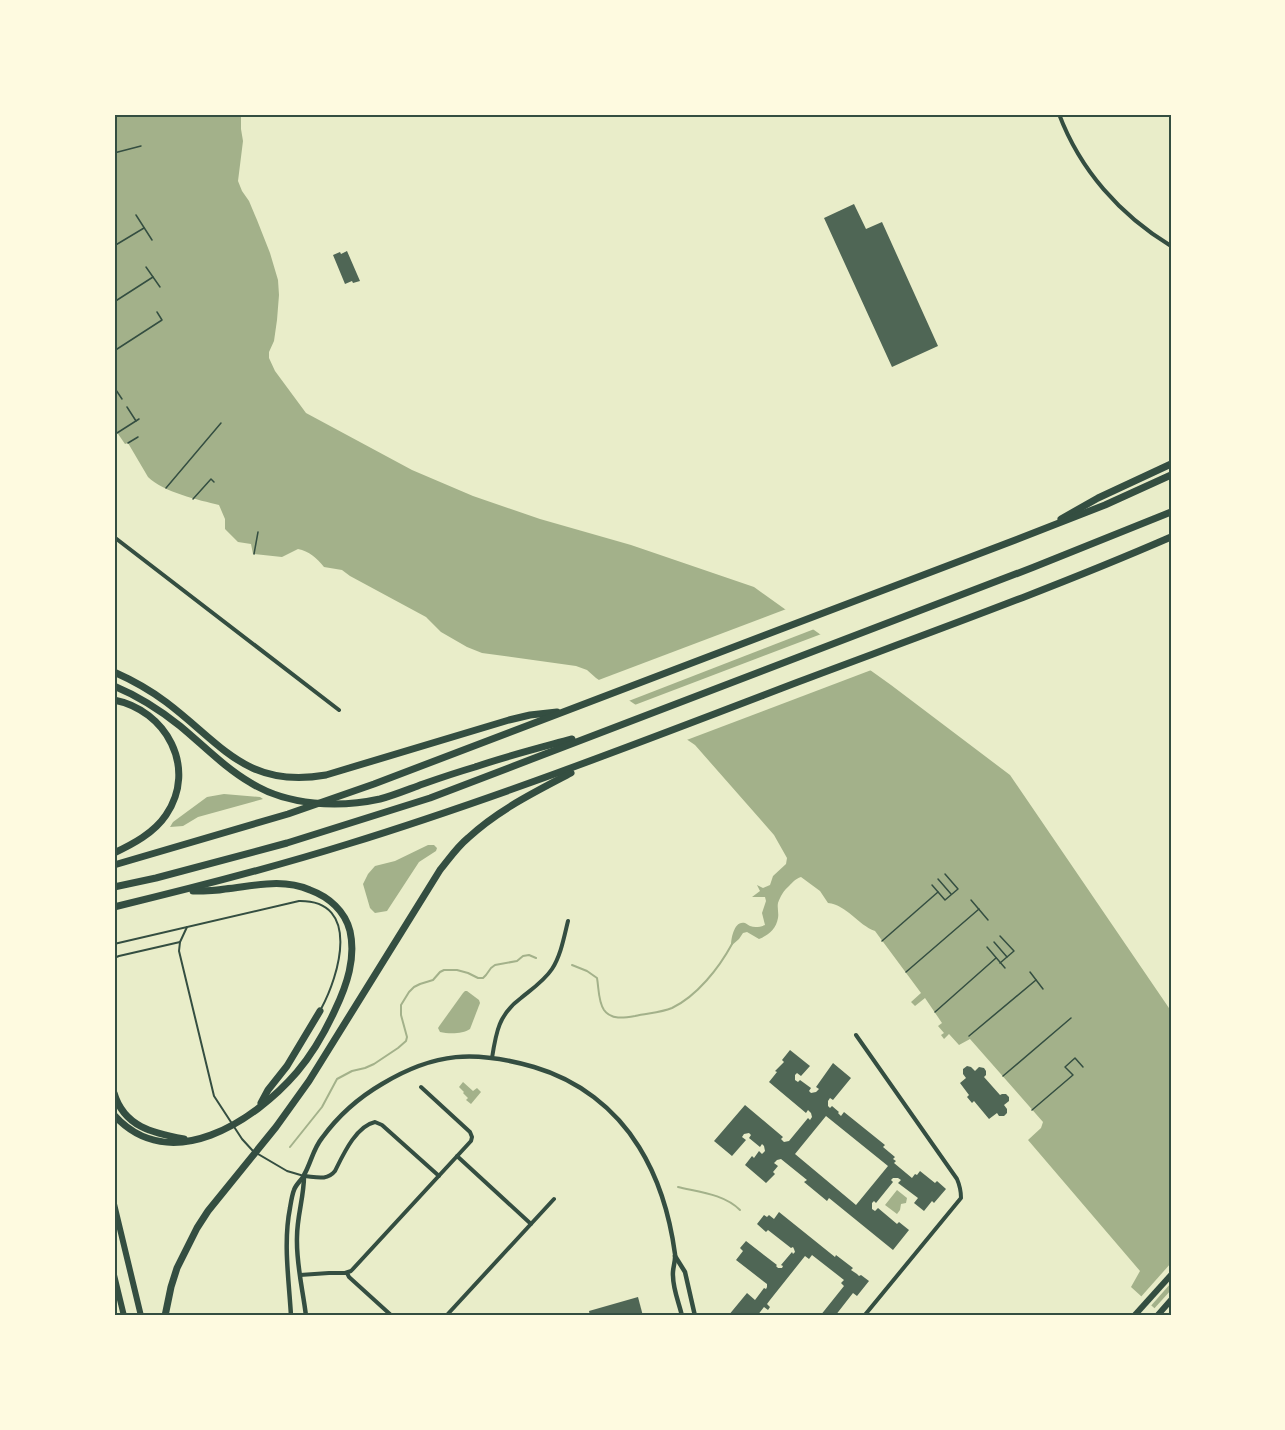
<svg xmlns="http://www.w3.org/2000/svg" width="1285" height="1430" font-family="'IBM Plex Sans',sans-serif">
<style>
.water{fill:#a3b18a}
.pier{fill:#e9edc9}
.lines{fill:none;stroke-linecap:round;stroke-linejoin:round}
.stream{stroke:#a3b18a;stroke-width:2}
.building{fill:#4f6655;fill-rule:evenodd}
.path{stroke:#344e41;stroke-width:1.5}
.service{stroke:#344e41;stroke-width:2}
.minor{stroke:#344e41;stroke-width:4}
.tertiary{stroke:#344e41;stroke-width:4.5}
.primary{stroke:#344e41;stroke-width:6}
.motorway{stroke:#344e41;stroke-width:7}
.neatline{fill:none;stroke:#344e41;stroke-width:2}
</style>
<rect width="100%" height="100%" fill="#e9edc9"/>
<!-- water -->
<g class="water">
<path d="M114,114H241V129L243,141L238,181L242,191L249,201L257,220L270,253L278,280L279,295L277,320L274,341L269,352V358L275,371L306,413L412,470L473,496L540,519L631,545L754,587L891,685L1010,775L1171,1011V1316H1163L1131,1287L1140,1271L1028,1140L1041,1128L1043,1122L970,1039L959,1045L949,1034L944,1039L941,1035L944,1033L938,1026L942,1023L925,998L915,1006L911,1002L921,993L875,931C858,925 847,905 828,903L820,891L801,877C795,879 793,882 789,886C784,890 780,897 778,903C777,908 779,913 778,918C776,929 769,935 759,939L747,932L743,933L739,939L731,946C731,939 734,920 745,923C747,924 748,925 750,926C755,928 760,927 765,925L762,913L766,901L765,897H752L760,891L757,885L763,888L770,885L773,876L786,864L787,858L774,835L695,745L596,678L587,670L576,666L482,653L467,647L441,632L426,617L350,576L342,570L324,567C317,558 309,551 298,549L282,557L253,554L251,544L238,542L225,529V519L219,505C199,500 163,492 148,477L128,443L125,444L114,428Z"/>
<path d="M224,794L260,797L263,799L198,817L183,826L170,827L173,822L207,797Z"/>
<path d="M428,845H434L437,848L436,851L419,862L387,911L375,913L370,908L363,884L368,874L375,866L395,861Z"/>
<path d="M465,991H467L479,1000L480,1003L470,1029C463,1034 449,1034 440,1032L438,1028L440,1025L463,993Z"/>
<path d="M463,1082L473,1091L477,1088L481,1092L471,1104L466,1100L468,1098L463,1093L464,1092L459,1087Z"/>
<path d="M897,1190L907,1198L906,1203L901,1204L900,1210L897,1214L885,1205Z"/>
</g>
<!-- pier -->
<g class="pier">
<path d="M789,608L817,628L626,702L596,681Z"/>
<path d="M824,633L874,669L684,741L632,706Z"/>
<path d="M1171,1263V1283L1149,1308L1139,1299Z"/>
<path d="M1171,1290V1310L1166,1316H1158L1152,1311Z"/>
</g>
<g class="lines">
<!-- stream -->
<g class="stream">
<path d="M572,965L587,971L597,978C599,989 598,1001 604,1010C611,1020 624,1018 635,1016C647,1013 660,1013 672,1008C697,996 719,968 732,944"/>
<path d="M290,1147L322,1107L337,1079L352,1071L365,1068L374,1064L398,1048L406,1041L407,1037L401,1015V1005L409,992L414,987L420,984L433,980L440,972L444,970H457L468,973L478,978H483L486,975L491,968L495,965L517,961L523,956L529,955L536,958"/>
<path d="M678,1187C699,1192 724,1194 740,1210"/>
</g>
</g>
<!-- building -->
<g class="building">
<path d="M854,204L866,229L882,222L938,346L892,367L824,218Z"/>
<path d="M347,251L360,281L353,283L352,281L345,284L333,255L340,252L341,254Z"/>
<path d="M790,1050L810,1066L801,1076L797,1073L795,1075V1080L798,1082L800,1080L811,1088L809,1091L811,1093L816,1092L819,1089L816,1087L833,1063L851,1078L833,1100L830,1098L828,1101V1106L830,1108L832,1106L839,1112L838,1113L841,1116L844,1112L885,1145L883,1147L895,1157L893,1159L896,1161L894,1163L912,1178L915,1174L917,1175L920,1171L935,1183L937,1181L946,1189L934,1203L932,1201L924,1211L914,1203L918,1198L898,1183L901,1180L898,1178H893L891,1180L893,1182L876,1203L874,1201L872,1203V1209L875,1211L878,1208L897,1224L899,1222L909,1230L893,1250L829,1198L827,1201L804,1182L807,1180L781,1159L777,1160L774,1163L778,1166L773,1172L775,1174L766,1183L745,1165L752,1156L754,1158L759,1151L762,1154L765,1151L764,1146L762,1144L760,1147L749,1138L751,1135L749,1133L744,1134L742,1137L746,1140L732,1156L714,1141L745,1105L783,1137L781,1139L784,1142L789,1141L808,1118L810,1120L812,1117L811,1113L808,1110L806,1113L769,1082L777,1072L775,1071L784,1062L782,1060ZM826,1116L888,1166L856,1205L795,1154Z"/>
<path d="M967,1066L971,1067L975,1071L979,1067L984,1068L986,1071V1075L984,1077L1000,1095L1002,1094H1006L1009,1097V1101L1004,1105L1007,1109V1113L1004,1116H999L997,1113L989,1119L974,1101L972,1103L967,1097L969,1095L960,1083L966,1078L963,1074V1069Z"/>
<path d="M779,1212L835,1257L836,1255L853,1268L851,1270L857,1274L859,1276L861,1275L869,1281L857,1296L853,1293L835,1316H820L844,1286L841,1283L844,1280L812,1255L809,1259L805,1256L770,1300L767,1304L770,1307L768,1310L764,1307L757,1316H728L747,1293L755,1300L764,1288L766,1289L767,1287V1284L736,1260L743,1251L740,1248L746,1241L777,1265L776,1266L778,1268H782L783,1266L781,1265L792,1252L793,1254L795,1252L794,1249L793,1247L791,1248L768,1230L766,1232L757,1224L764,1215L767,1217L769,1215L774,1219Z"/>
<path d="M638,1297L643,1316H590L589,1311Z"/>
</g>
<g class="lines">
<!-- path -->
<g class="path">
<path d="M114,153L141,146"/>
<path d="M136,215L152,240"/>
<path d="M114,246L144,228"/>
<path d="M146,267L160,287"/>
<path d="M114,302L153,277"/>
<path d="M114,351L162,320L157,312"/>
<path d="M114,384L115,383"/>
<path d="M114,387L122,399"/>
<path d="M127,407L136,421"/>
<path d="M117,433L139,419"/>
<path d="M128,443L138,437"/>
<path d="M166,488L221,423"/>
<path d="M193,499L211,479L214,482"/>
<path d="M254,554L258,532"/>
<path d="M938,879L951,894"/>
<path d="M932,885L945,900L958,889L945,874"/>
<path d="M971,900L988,920"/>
<path d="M1000,936L1014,951L1000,963"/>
<path d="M882,941L938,892"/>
<path d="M994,942L1007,957"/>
<path d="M987,947L1005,968"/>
<path d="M906,972L979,909"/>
<path d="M1030,972L1043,989"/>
<path d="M935,1012L996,958"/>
<path d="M969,1036L1036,980"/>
<path d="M1003,1076L1071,1018"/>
<path d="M1032,1110L1073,1075L1065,1067L1075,1058L1083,1067"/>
</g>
<!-- service -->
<g class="service">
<path d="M187,927L180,942L179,951L214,1096L242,1139L253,1151L287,1171L304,1176"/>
<path d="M114,944L299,901C362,900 339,976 321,1009"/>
<path d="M114,958L119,956L180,942"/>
</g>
<!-- minor -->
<g class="minor">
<path d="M1059,114C1080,170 1120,215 1171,246"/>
<path d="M114,537L339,710"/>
<path d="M856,1035L957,1179C960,1186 961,1191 961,1198L864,1316"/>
<path d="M492,1058C496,1032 499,1014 521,998C532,989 544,981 552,969C561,955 564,937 568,921"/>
<path d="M457,1156L531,1224"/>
<path d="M304,1176C316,1177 327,1181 335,1171C343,1155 356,1126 375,1122L382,1125L439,1176"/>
<path d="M347,1273L349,1277L392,1316"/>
<path d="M300,1275L329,1273H345L351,1271L471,1141L472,1137L470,1132L421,1087"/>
<path d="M446,1316L554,1199"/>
</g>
<!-- tertiary -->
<g class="tertiary">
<path d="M304,1176C304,1197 297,1216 297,1237C296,1264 303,1290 306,1316"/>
<path d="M675,1256L685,1272L695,1316"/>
<path d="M291,1316C289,1280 283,1243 290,1208C291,1202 292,1195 294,1190C296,1184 302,1180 304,1175C311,1163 313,1149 322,1138C338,1116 358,1098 382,1084C435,1052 475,1050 534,1067C578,1080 615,1108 639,1147C659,1179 670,1217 675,1254C676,1261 672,1269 673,1276C673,1289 679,1303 682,1316"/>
</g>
<!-- primary -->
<g class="primary">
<path d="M114,1204L141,1316"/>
<path d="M114,1275L124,1316"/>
<path d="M1134,1316L1171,1275"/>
<path d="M1157,1316L1171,1300"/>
</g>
<!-- motorway -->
<g class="motorway">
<path d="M1061,519L1098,498L1171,464"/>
<path d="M114,672C132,680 150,690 166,702C222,744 246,789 326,775L509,720L530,715L557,712"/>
<path d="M114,686C138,696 160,710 180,726C203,745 225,768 251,783C288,806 339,808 380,799C395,795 409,789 423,784C440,778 458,772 475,767C507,756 539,748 572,739"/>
<path d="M114,700C166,710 198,768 166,815C154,833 133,844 114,853"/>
<path d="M114,865L288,814L374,784L1023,537L1105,505L1171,475"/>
<path d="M114,887L156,878L287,843L430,798L1034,567L1171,512"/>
<path d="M114,907C193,888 271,868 348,844C500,797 649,739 798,682C923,635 1049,590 1171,537"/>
<path d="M114,1093C124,1127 153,1133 184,1139"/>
<path d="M261,1103L268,1090L287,1066L320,1011"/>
<path d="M114,1115C170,1177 255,1121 297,1072C313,1053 325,1032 335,1010C347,985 356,958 350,931C345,911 329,897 310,890C282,878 254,886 225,889C215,891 204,891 193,891"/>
<path d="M165,1316L171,1287L177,1268L197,1228L208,1211L276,1127L309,1081L440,870C449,859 457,847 468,838C498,810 535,792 571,773"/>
</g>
</g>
<!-- border -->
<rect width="1285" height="1430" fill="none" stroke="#fefae0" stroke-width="231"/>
<rect x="116" y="116" width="1054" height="1198" class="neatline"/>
</svg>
